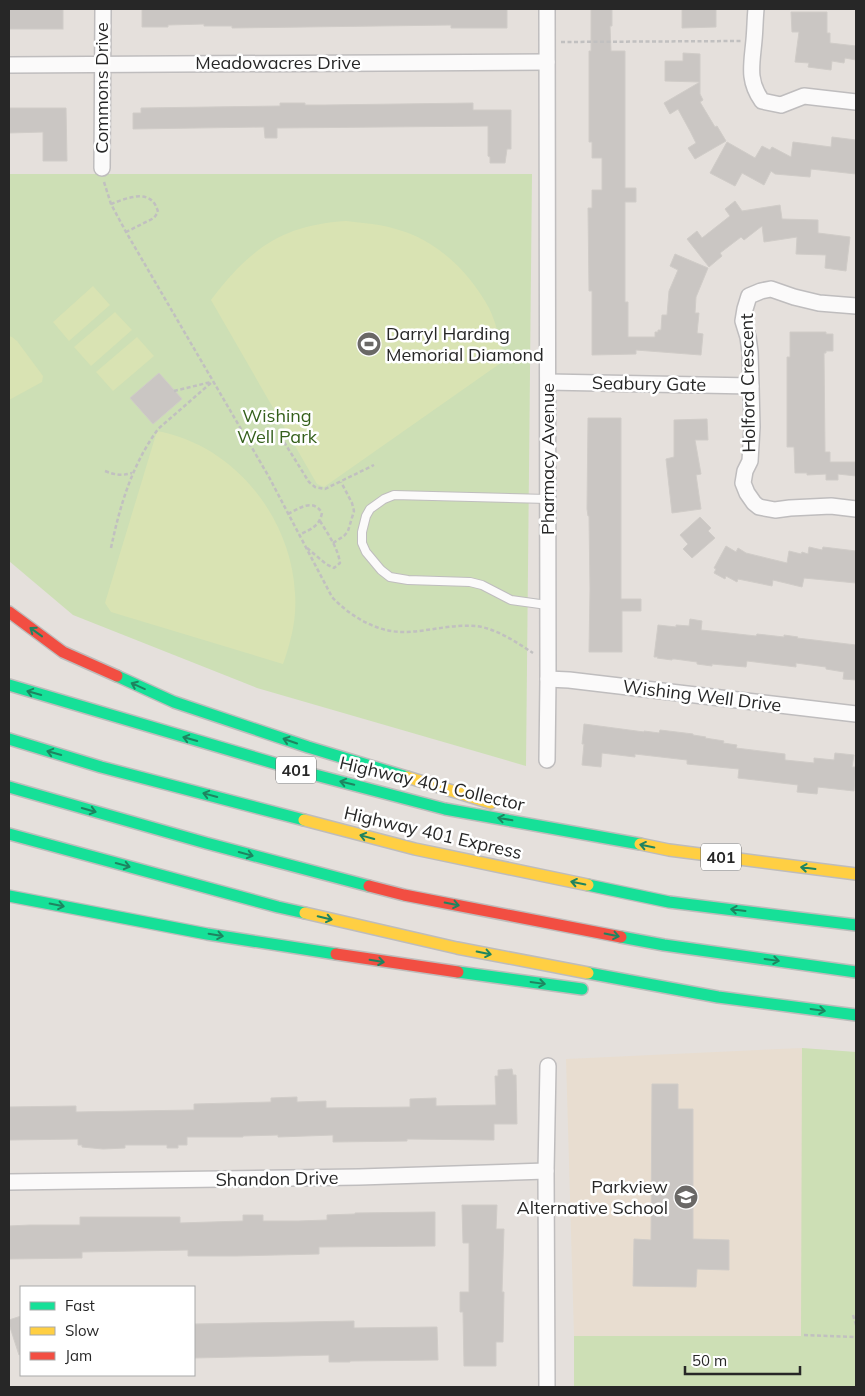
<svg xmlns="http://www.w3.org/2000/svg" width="865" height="1396" font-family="Mulish,sans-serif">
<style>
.education{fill:#e8ddd0}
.green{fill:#cddfb5}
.pitch{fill:#d9e3b3}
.building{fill:#cac6c3;stroke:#d0ccc8}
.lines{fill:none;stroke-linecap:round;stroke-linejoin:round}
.lane-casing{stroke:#bfbdbe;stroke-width:10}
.street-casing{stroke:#bfbdbe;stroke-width:18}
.fast-casing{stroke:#bebcbb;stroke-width:14}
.slow-casing{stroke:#bebcbb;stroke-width:14}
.jam-casing{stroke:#bebcbb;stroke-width:14}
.path{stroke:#c1c0c0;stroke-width:2.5;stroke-dasharray:4 2.5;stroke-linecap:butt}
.lane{stroke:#fbfafa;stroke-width:8}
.street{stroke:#fbfafa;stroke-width:15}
.fast{stroke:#16e098;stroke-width:11}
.slow{stroke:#ffcf43;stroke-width:11}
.jam{stroke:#f24e42;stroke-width:11}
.oneway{stroke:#1e8460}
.labels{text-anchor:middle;stroke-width:5;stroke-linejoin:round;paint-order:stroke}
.shield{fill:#fff;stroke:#686868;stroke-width:1}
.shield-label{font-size:16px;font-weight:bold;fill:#272727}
.street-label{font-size:18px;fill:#272727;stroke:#fff}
.poi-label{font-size:18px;fill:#272727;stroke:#fff;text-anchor:start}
.park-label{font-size:18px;fill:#345f1b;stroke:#fff}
</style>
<rect width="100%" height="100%" fill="#e5e0dc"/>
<!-- education -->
<path class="education" d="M802,1048V1336H574L566,1059Z"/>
<!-- green -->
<g class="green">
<path d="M9,174H532L526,766L257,688L73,615L9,561Z"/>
<path d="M802,1048L856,1052V1387H574V1336H801Z"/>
</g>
<!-- pitch -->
<g class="pitch">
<path d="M346,221C363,223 381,224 399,230C438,241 470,273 489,308C497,324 500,343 505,360L324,487L317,484L211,300C249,250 281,225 346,221Z"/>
<path d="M93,286L110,305L69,341L53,322Z"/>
<path d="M115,312L132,330L91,366L74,347Z"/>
<path d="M9,336L12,337L17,341L43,376L42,382L9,400Z"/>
<path d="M137,337L154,356L113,391L96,372Z"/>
<path d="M157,431C234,445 291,517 295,593C297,618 291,642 283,664L111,612L105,603Z"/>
</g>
<!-- building -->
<g class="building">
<rect x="9" y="9" width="54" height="20"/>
<path d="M142,9H507V28H451V25L232,28V26H204V24L168,25V27H142Z"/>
<path d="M591,9H612V26H610L611,51H625V188H636V202H625V302H628V337H655V332H658V330H661L662,315H667L669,291L678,270L670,266L675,254L708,268L696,297L695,313H699L697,333L703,334L701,355L636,350V354L592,355V291H589L588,208H592V190H602V158H592V142H589V51H591Z"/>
<path d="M682,9H716V27L682,28Z"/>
<path d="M791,12H827V33H830V43L856,46V60L845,58L844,63L832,61L831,70L808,67L809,63L795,62L799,32H792Z"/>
<path d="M683,53L700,54V82L665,81V61H683Z"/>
<path d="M700,82V94L703,100L700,102L715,127L717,126L726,141L695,159L688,148L696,143L690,131L678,109L670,114L664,103Z"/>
<path d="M280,103H305V105H326L473,103V110H511V149H507L505,163H490V157L488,156V126L277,128V138H265L264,127L133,129V113H141V108L280,106Z"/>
<path d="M9,108H66L67,161H43V132L9,133Z"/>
<path d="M832,137L856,140V174L811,169L810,177L775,174L771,171L764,185L742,173L735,186L710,173L727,142L755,158L762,146L770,150L772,147L791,157L793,142L831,147Z"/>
<path d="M735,201L742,211L780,205L782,219L818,220V233L850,237L846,271L825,268L826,255L796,254L797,237L764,242L762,226L744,240L741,237L720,253L722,256L709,267L687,239L697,231L702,238L730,216L725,209Z"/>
<path d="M790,332H826V334H833V351H826V353H824L825,452H830V462H856V476L838,474V480H826V474L807,475V473H795L794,447H787V357H790Z"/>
<path d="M159,373L182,399L153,424L130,398Z"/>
<path d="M588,418H621V599H641V611H622V652H589L590,589L589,516H588L587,509Z"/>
<path d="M707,419L708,440H695L701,474L696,475L701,509L672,513L666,459L674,457V420Z"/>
<path d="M700,517L711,528L708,531L715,538L692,558L683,549L688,544L680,535Z"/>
<path d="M726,546L736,552L738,548L746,553L787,563L789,551L801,554L802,552L808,554L809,547L822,550L823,547L856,551V583L804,578L802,587L773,580L772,586L738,579L737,582L726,576L725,579L714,573L716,569L714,568Z"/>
<path d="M690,619L702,621L701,630L756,636L757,634L784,637V635L798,637L797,638L856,645V680L843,679L844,672L826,669V667L796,663V667L747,661L746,667L712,664V666L697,664V662L675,659H672V660L657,658L658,657H654L658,625L676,627V625L689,626Z"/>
<path d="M584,724L644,732V731L659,733L660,730L693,734V735L706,737L705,738L724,741L723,743L737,745L736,748L785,754V760L814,763V758L834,760L835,753L854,755L852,767H856L854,791L818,787L817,794L797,792L798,785L738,778L739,769L687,764V760L635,754V757L602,753L601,767L582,765L584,744H582Z"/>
<path d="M512,1069L513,1075H516L517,1124H494V1140L407,1139V1141L333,1142V1135L278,1137V1135L243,1136V1137H187V1145H178V1148H167V1145H125V1148L103,1149L82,1147V1145H78V1139L9,1140V1107L76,1106V1112L194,1110V1104L271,1102V1098L297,1097V1102L326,1101V1108L410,1107V1099L436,1098V1106L496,1105L495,1076H498V1070Z"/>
<path d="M652,1084H678V1109H693V1239L729,1240V1270L697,1269L696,1287L633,1286L634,1239L651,1240Z"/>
<path d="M462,1205H497L496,1229H504L502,1292H504L503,1342H496V1366H464L463,1312H460V1292H469V1243H463Z"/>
<path d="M435,1212V1246L319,1247V1254L236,1256H188V1250L82,1252V1258L9,1259V1226L30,1225H80V1217H180V1223L243,1221V1215H263V1221H299L327,1220V1215L355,1214V1213Z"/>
<path d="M21,1316V1354L19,1355L9,1324V1320Z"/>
<path d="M354,1321V1328L437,1327L438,1360L350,1361V1362H329V1355L194,1358V1324Z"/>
</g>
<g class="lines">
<defs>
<path id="lane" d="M547,605L511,600L482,585L470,582L408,580L390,577L381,570L366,552L362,543V532L366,516L370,509L384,499L394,495L548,499"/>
<g id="street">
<path d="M547,9L548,679L547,760"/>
<path d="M756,9C755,19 755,30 754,40C752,64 747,80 762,101L781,105L804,96L856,102"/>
<path d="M9,65L547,62"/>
<path d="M102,168L103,9"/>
<path d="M856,306L819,303L794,297L771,289L761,291L749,296L745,309L743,321L748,337L750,352L751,386L752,427L750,461L745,471L743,483L747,493L754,503L759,507L775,510L790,508L831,506L856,509"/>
<path d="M548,382L751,386"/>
<path d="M548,679L569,680L856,714"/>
<path d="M9,1182L359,1177L546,1171"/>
<path d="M547,1387L546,1171L548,1066"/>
</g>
<g id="fast">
<path d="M117,676L174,702L308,747L407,777"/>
<path d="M9,685L304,772L445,809L640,844"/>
<path d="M9,739L101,767L304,820"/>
<path d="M9,787L206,843L369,886"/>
<path d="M9,834L278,907L305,913"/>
<path d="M588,885L669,902L856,925"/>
<path d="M9,896L207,934L336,954"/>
<path d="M621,937L664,945L856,972"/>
<path d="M458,972L582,989"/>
<path d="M588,973L718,997L856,1015"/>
</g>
<g id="slow">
<path d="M407,777L491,803"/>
<path d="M304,820L415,849L588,885"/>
<path d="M640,844L669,850L856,874"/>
<path d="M305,913L457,948L588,973"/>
</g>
<g id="jam">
<path d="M9,612L63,652L117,676"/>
<path d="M369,886L404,895L621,937"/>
<path d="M336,954L458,972"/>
</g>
</defs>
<!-- lane casing -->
<use href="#lane" class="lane-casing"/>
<!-- street casing -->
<use href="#street" class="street-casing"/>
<!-- fast casing -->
<use href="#fast" class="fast-casing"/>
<!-- slow casing -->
<use href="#slow" class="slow-casing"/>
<!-- jam casing -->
<use href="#jam" class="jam-casing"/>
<!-- path -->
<g class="path">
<path d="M561,42L741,41"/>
<path d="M104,182L111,204L126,232L269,477L332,597C350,616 376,632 403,632C427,632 450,624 475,626C496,628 516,642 533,653"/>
<path d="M111,204C127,198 152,187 158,212L154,218L126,232"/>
<path d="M174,391L211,382"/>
<path d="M284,442L309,482L315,487L325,489L374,465"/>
<path d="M105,471C115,475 122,476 132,473"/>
<path d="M288,514C300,508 313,498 322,513C319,527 311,529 299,535"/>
<path d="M333,543L344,536L348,531L354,511L352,503L341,482"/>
<path d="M111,548C120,505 132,465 158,429L212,382"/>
<path d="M307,548L326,564L334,568L340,563C338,548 328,534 320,521"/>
<path d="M853,1315L856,1325"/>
<path d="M804,1335L856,1337"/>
</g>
<!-- lane -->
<use href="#lane" class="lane"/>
<!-- street -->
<use href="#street" class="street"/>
<!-- fast -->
<use href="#fast" class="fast"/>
<!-- slow -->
<use href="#slow" class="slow"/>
<!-- jam -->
<use href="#jam" class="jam"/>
</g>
<!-- one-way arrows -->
<defs><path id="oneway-shaft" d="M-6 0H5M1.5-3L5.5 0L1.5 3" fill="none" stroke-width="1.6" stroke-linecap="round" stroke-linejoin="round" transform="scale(1.25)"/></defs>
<g class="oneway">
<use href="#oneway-shaft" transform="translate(36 632) rotate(-144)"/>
<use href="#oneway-shaft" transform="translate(138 686) rotate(-156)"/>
<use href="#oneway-shaft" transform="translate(34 693) rotate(-164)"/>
<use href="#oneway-shaft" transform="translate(190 739) rotate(-164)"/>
<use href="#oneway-shaft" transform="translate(290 741) rotate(-161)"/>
<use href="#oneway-shaft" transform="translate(54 753) rotate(-164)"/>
<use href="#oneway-shaft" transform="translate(347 783) rotate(-166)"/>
<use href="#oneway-shaft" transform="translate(210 795) rotate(-165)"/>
<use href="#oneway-shaft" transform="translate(89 810) rotate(16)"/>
<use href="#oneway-shaft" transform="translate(505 819) rotate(-170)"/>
<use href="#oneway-shaft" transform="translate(367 837) rotate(-165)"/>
<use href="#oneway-shaft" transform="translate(647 846) rotate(-168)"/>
<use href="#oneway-shaft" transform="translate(246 854) rotate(15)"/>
<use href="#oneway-shaft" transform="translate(123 865) rotate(15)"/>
<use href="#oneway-shaft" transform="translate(808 868) rotate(-173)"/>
<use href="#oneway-shaft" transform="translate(578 883) rotate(-168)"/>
<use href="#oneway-shaft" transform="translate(452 904) rotate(11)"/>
<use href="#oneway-shaft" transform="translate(57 905) rotate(11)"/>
<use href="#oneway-shaft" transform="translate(738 910) rotate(-173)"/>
<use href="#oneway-shaft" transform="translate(325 918) rotate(13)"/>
<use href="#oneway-shaft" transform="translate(216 935) rotate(10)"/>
<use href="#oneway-shaft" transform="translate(612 935) rotate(11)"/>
<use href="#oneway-shaft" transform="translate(484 953) rotate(11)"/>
<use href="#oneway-shaft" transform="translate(772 960) rotate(8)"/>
<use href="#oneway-shaft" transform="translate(377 961) rotate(9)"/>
<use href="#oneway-shaft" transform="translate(538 983) rotate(8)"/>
<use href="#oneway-shaft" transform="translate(818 1010) rotate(8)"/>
</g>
<!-- icons -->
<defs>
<symbol id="stadium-disc" viewBox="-11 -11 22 22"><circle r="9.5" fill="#6a6866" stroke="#fff"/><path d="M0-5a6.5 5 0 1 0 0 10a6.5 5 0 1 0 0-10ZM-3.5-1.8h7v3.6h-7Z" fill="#fff"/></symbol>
<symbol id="school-disc" viewBox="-11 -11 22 22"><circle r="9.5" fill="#6a6866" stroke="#fff"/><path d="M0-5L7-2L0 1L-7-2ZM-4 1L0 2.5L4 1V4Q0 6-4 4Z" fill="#fff"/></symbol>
</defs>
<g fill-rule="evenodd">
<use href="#stadium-disc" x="355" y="330" width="28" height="28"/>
<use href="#school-disc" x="672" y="1183" width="28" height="28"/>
</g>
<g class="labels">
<!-- shield labels -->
<g class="shield">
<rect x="276" y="756.5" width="40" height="27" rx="4"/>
<rect x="701" y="843.5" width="40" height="27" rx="4"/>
</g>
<g class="shield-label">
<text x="296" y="776">401</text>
<text x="721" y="863">401</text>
</g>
<!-- street labels -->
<g class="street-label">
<text x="278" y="69">Meadowacres Drive</text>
<text transform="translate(102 88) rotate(-90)" y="6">Commons Drive</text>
<text transform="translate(748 383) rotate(-91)" y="6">Holford Crescent</text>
<text transform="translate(649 384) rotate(1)" y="6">Seabury Gate</text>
<text transform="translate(548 459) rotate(-90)" y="6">Pharmacy Avenue</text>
<text transform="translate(702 696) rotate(7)" y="6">Wishing Well Drive</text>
<text transform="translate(432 784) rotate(13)" y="6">Highway 401 Collector</text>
<text transform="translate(433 833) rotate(13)" y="6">Highway 401 Express</text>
<text transform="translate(277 1179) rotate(-1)" y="6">Shandon Drive</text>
</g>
<!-- poi labels -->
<g class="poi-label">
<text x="386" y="340">Darryl Harding<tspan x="386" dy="21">Memorial Diamond</tspan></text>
<text x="668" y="1193" text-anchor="end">Parkview<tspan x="668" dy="21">Alternative School</tspan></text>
</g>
<!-- park labels -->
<g class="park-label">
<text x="277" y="422">Wishing<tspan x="277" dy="21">Well Park</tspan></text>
</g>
</g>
<!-- border -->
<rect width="865" height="1396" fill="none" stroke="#272727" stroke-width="20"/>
<!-- legend -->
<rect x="20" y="1286" width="175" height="90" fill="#ffffff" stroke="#a9a9a9"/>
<rect x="30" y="1302" width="25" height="8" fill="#16e098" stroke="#a9a9a9"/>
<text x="65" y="1311" font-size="15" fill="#272727">Fast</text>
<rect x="30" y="1327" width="25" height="8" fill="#ffcf43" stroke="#a9a9a9"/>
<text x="65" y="1336" font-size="15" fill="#272727">Slow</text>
<rect x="30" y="1352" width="25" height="8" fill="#f24e42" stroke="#a9a9a9"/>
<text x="65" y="1361" font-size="15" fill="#272727">Jam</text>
<!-- scale -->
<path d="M685 1366v8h115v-8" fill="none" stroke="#272727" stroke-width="2.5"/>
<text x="692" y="1366" font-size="15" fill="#272727" stroke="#ffffff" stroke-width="4" paint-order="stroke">50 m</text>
</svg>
